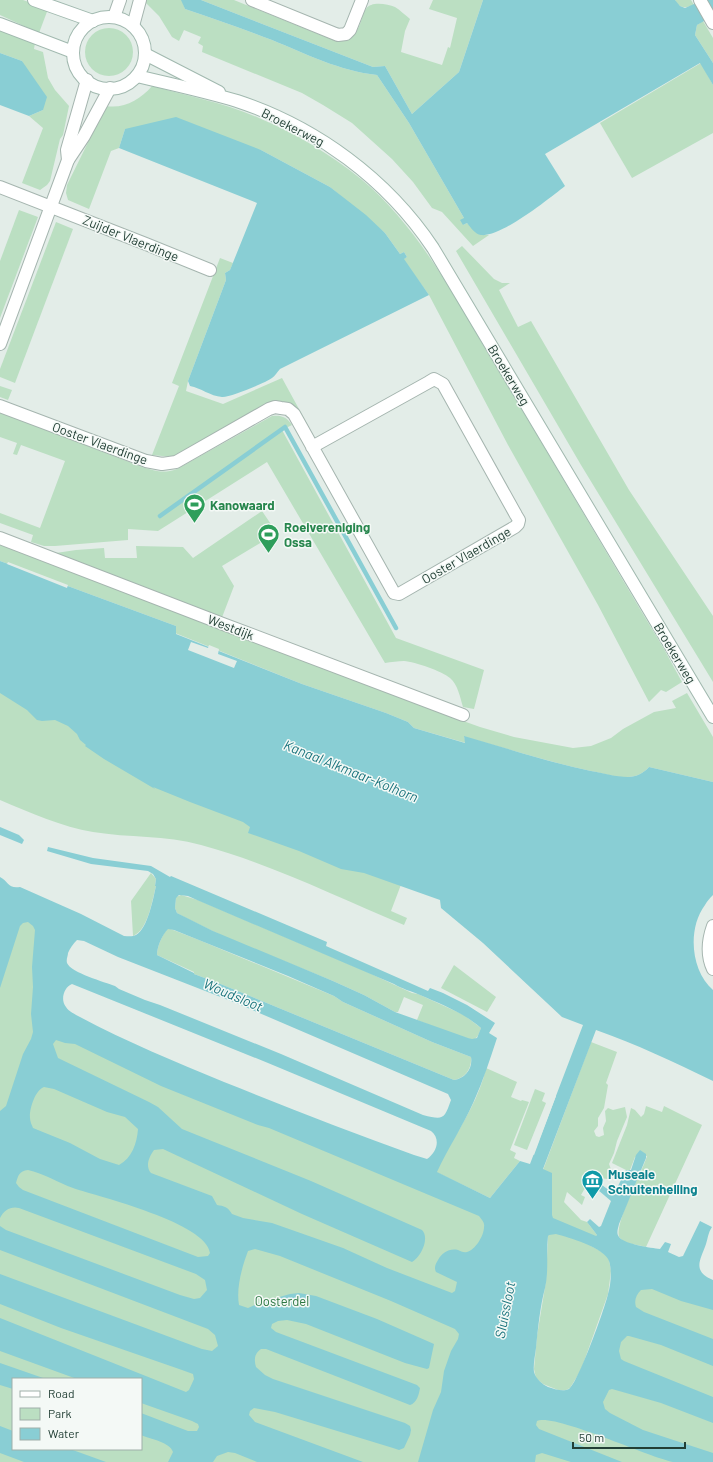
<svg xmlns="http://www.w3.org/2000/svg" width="713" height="1462" font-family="Barlow,sans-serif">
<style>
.green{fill:#bbdfc2;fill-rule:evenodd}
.water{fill:#89ced4;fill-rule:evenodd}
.pier{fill:#e3ede8}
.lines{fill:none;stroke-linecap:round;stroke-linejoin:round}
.stream{stroke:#89ced4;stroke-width:4.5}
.street-casing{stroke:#a5b5af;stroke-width:14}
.secondary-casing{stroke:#a1b9af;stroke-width:14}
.street{stroke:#fff;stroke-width:12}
.secondary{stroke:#fff;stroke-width:12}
.labels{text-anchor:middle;stroke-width:3;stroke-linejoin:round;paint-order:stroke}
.street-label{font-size:13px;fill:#223f35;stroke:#f4f9f6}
.leisure-label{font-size:13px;font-weight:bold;fill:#27864d;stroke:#f4f9f6;text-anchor:start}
.culture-label{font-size:13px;font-weight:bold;fill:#0d838f;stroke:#f4f9f6;text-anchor:start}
.park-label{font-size:13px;fill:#2b7742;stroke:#f4f9f6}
.water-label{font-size:14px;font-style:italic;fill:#1a747d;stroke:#f4f9f6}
</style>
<rect width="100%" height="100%" fill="#e3ede8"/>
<!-- green -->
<g class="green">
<path d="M0,0H23L48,9L39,33L0,15Z"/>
<path d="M145,0H182L185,9C214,19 244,29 272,40C306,54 340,71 377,75L409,123L464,218L463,225L467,223C473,230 479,235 489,235L473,246L442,212L432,208L413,182L392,159L352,123L323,105L302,93L202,52L203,46L198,43L201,37L184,30L179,41L172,37L159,16L145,2Z"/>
<path d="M201,0H234L333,40C351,39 357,35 362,18C363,15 364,11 366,9C371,1 387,4 395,7C400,10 405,15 410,19L405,31L401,52L442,65L448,47L450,48L457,18L429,9L433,0H483L459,72L412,114L385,66L373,67Z"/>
<path d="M675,0H691L694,5C686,8 679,9 675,0Z"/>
<path d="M703,21L713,38V63L695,35L697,25Z"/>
<circle cx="109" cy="52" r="24"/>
<path d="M0,30L35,43L34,49L43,52L48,78L55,90L69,106L63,135L60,139L50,181L47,185L40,190L22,183L43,128L29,116L43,110L22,61L0,53Z"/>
<path d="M701,63L713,85V133L632,178L600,123Z"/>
<path d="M152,86C188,96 225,103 259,118C295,133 330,154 361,179C418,226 456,299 493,362C551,457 606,553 664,649L682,682L666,692L661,690L649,702L598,605L508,445L429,295L403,259L407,257L404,252L400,254L385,233L330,187L261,150L125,129L119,148L111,151L89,209L68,200L66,193L67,185L106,106C124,109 140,100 152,86Z"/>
<path d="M19,210L38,217L0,318V261Z"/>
<path d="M56,222L73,229L15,383L0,377V369Z"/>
<path d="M462,246L494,279L502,283H510L499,290L518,327L531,321L629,490L713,616V682L581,465L456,251Z"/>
<path d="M220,258L233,263L230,270L225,273L226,280L188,381L186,391L223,404L282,378L311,431C299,414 293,396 269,403L172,457L152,455L179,386L172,383Z"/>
<path d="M0,386L12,390L8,400L0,397Z"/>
<path d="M0,412L142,467C156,471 163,474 177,469L272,416C281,415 287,417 292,425L282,430L396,638L484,670L474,709L463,707C460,697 458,685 450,678C442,671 415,662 404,661C398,661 391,662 385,663L267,462L158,531L128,529V540L55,546H44L31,542L33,535L0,523V513L40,528L65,461L21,445L17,455L13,454L17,443L0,437Z"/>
<path d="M262,511L277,533L222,566L234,586L221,620L56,553L76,550L104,548L105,558H137L136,546L183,547L193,558Z"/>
<path d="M0,545L427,708L480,727L514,737L573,748L591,746L611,738L623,729L654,712L676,708L672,701L687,693L713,737V782L649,767C644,773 636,777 628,777C616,778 603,773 591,771C548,762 506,748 464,737L466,743L414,728L408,722L386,713L302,684L175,633L176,626L0,561Z"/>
<path d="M0,684L402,882L391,911L407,918L404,925C337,897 271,864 201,845C165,835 129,838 93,832C62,827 31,813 0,800Z"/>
<path d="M151,873L156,879L155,885L156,886C152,901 148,930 133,936L131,901Z"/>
<path d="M0,891L71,920L56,1029L535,1236L518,1393L572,1409L634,1272L713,1300V1462H0ZM13,1379H141V1449H13Z"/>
<path d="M181,895L198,900L365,971L412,993L418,994L464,1015L481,1028C480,1031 478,1037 475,1039C470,1042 425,1023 417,1020L423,1005L404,997L398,1012H395L364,995L333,981L229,939L186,918L177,913L175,908L176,897Z"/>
<path d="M168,928L199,940L334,996L343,1002L432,1042L471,1057C472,1069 465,1078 454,1080L218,983L194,974V972L157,955C157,947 162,935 168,928Z"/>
<path d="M454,965L496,997L487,1012L441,988Z"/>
<path d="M591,1042L617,1052L606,1083L608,1085L604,1108L598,1118V1126L594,1131L596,1136L599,1137L604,1135L603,1128L606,1121L605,1111L608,1108L613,1110L625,1107L627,1117L617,1141L614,1153L609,1164L612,1172L608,1179L598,1178L585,1188L581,1195L585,1197L582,1205L567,1192L564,1202L581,1220L587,1222L597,1235L591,1246L599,1250L607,1256L609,1260L611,1271L608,1294L581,1370L570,1388L566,1390H558L543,1384L536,1378L534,1369L537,1336L546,1281L548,1236L543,1170Z"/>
<path d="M486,1068L517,1082L511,1097L521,1101L522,1100L529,1102L510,1150L516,1153L514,1158L520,1161L490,1198L436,1172C441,1163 444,1155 449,1147C463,1123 480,1096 486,1068Z"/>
<path d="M535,1089L545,1093L542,1101L546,1103L527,1150L514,1145Z"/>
<path d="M646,1106L662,1112L664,1106L702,1125L646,1247C639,1245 624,1244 620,1238C612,1228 643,1170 647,1156L635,1157L630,1170H626L612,1163L627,1125L631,1108L635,1110L641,1117L644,1114Z"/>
</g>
<!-- water -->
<g class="water">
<path d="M181,0H201L373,67L385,66L412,114L459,72L483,0H675L680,6L685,8L703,0H713V16L697,25L695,35L713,63V85L700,63L545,154L565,186C550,198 500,238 481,235C475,234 471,228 467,223L463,225L460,220L464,218L409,123L377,75C340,71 306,54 272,40C244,29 214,19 185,9Z"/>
<path d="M0,53L22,61L47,97L43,110L29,116L0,105Z"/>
<path d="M176,117L261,150L330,187L366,215L385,233L400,254L404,252L407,257L404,259L429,295L280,369C277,372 275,376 272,378C265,383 229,398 222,397C210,396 201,388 190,386L188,381L226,280L225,273L230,270L257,203L119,148L125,129Z"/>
<path d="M0,561L176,626V634L302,684L386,713L408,722L414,728L465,743L464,736C506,748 548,762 591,771C603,773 616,777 628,777C636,777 644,773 649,767L713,782V895C710,898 707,901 705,905C687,929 691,971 713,990V1081C674,1062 636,1044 596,1030L543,1169L552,1173V1215L553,1218L596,1236L597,1235L587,1222L590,1219L599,1227L601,1226L611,1201L598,1190L602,1185L614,1194L626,1170H631L636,1155L640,1150L646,1154V1158L619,1224C618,1229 616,1233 619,1237C624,1244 651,1248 660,1249L665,1242L671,1244L668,1252L679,1257L683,1256L700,1221L712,1227C708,1233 708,1238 706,1244C700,1261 692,1271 713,1280V1310L681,1301L652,1289L641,1290C636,1295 634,1300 636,1307L644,1312L713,1339V1366L661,1345L629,1336H627L621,1342L619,1351L621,1359L624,1361L713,1397V1423L661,1403L612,1389L609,1390L603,1402L605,1409L610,1413L643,1430L713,1453V1462C701,1462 685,1462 673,1462C648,1457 554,1413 537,1421L536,1425L539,1429L622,1462H571L542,1453L536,1455L535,1462H418L433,1410L441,1392L444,1371L451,1351L458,1339L459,1334L455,1329L391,1301L280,1256L255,1249L248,1251C242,1267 236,1288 239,1305L248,1308L262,1302L290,1294L299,1293L316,1296L377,1319L434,1344L429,1368L427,1369L405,1363L306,1324L287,1320L278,1321L272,1324L271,1328L276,1332L417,1385L420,1388C419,1394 417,1403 410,1405L266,1349H261C254,1354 254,1360 256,1367L265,1375L273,1379L405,1423L410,1426L411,1430L410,1435L404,1448L399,1450L393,1448L275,1412L254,1408L250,1411L249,1415L255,1422L363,1462H257L235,1453L228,1452L217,1456L213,1462H168L173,1452C170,1442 150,1439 141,1435V1413L188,1431H197L199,1427L198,1424L192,1421L141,1403V1379H77L0,1351V1318L186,1392L189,1390L194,1379L193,1374L182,1370L61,1328L0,1304V1274L202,1349L212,1351L218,1346L215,1335L208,1329L0,1250V1226L6,1230L180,1295L194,1299L200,1298L207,1290L205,1280L196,1274L19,1208C11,1206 4,1210 0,1218V1111L6,1106L23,1054L31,1039L33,1032L31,1014L33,987L32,967L35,930L33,926L28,922L23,923L20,926L0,988V877C8,881 8,889 20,887L81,914L124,936C128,936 132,937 136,935C148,928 153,899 156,886H155L156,879L153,874L148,871L91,864L47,851L48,847L93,858L151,866L170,877L171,876L327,942L326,946L428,991L430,988L443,993L467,1005L495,1023L489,1033L497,1038C490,1059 483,1081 474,1101C463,1126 448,1148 437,1172L490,1198L520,1161L530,1164L583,1025L562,1017L483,943L441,908L440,900L364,873L341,869L299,851L248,833L250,827L243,822L190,802L153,787L155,789L104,759L85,746L86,745L80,740L77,734L68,726L55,720L42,721L37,720L27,710L0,693ZM179,895L188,896L197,900L394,984C402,989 411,991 420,995C441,1004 464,1013 481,1028L477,1038L472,1039L468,1038L395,1012L364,995L333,981L213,931L177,913L175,908L176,898ZM168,929L174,930L288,976L334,996L343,1002L432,1042L471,1057C473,1069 465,1078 454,1080L218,983L194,974V973L157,955C157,947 162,935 168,929ZM77,940L84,941L118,957L236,1003L448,1094L451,1100C444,1120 443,1120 423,1115L281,1054L160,1005L145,1000L119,989L115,986C105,982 71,973 67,963C66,959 68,956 68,953C70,948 73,944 77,940ZM72,984L268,1063L431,1131C441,1139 437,1152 427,1159L414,1155C350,1132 287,1107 224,1082C176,1062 127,1042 80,1017C75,1014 69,1012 66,1007C60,1000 64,987 72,984ZM56,1040L65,1043L75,1044L161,1086L258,1125L269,1128L479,1216C482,1220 485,1223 484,1227C484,1236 475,1250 467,1252C463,1253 461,1251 458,1250C449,1248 442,1253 438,1260C435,1265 434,1268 436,1272L457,1282L455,1291L452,1293L387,1268L343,1248L272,1223L243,1218L232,1214C228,1207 224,1206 217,1205L212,1196L151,1173C145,1166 149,1157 154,1150L163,1149L302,1214L412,1262C421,1257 430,1238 422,1230L311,1181L182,1129L158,1107L149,1102L58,1058L53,1044ZM44,1087L54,1089L107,1112L125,1117L138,1129C137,1143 132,1158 119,1165L100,1159L70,1143L33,1128C32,1125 30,1122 30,1118C29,1110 35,1090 44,1087ZM28,1170C43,1173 59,1183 73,1188C100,1197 207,1223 210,1253L208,1256L198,1257L23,1190L19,1187L16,1183C18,1176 19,1171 28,1170ZM556,1234C568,1237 605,1248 609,1261C612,1270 611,1284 608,1294C605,1308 578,1383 569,1389C563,1392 554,1389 548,1387C542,1384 536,1379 534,1372C533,1365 535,1356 536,1348C538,1328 540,1307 545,1288C549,1271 546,1253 548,1236L549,1235Z"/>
<path d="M0,827L19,835L24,840L22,844L0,835Z"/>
<path d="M0,1363L46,1379H13V1389L0,1385Z"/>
<path d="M0,1426L13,1431V1449H70L106,1462H24L0,1453Z"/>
</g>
<!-- pier -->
<g class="pier">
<path d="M8,562L68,585L67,588L7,564Z"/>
<path d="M191,642L208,648L209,645L219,649L218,654L237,661L234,668L188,650Z"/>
<path d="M554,1095L556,1096L534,1155L532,1154Z"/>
</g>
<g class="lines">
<!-- stream -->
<path class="stream" d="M160,516L285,427L396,628"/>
<defs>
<g id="street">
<path d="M252,0L338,35L346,34L350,30L362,0"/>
<path d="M700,0L713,23"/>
<path d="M114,17L120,0"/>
<path d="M133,26L140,0"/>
<path d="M68,160L67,150L87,80"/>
<path d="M0,187L146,244L210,270"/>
<path d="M0,344L68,160L84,136L110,88"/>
<path d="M0,406L146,461L162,464L176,462L269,409L275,407L281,408L288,409L294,414L394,593L399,594L515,527L518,524L519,520L516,515L443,384L434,379L429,382L312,447"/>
<path d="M0,538L223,624L463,715"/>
<path d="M713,926C708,940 706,954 713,969"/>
</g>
<g id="secondary">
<path d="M34,0L93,21"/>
<circle cx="109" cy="53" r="36"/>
<path d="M0,24L73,52"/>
<path d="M145,54L219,92"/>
<path d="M137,76C170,84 204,91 237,101C316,127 387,179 433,248L713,717"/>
</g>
</defs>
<!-- street casing -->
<use href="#street" class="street-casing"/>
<!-- secondary casing -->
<use href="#secondary" class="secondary-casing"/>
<!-- street -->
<use href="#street" class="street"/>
<!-- secondary -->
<use href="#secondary" class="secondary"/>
</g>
<!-- icons -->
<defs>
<symbol id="stadium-pin" viewBox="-11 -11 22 30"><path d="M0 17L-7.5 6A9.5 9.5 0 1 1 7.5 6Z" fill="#2e9e5b" stroke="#f4f9f6"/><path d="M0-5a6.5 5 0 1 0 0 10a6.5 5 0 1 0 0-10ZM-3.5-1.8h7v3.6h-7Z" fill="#fff"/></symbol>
<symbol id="museum-pin" viewBox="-11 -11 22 30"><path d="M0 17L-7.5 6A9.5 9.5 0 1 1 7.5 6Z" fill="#0f9aa8" stroke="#f4f9f6"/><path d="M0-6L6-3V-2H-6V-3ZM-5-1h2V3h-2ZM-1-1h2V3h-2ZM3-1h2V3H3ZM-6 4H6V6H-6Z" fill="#fff"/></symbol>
</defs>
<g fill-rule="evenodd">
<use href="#stadium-pin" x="182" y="492" width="25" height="34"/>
<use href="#stadium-pin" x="256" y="522" width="25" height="34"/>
<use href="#museum-pin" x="580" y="1168" width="25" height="34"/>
</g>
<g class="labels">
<!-- street labels -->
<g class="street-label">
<text transform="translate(293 127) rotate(27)" y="5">Broekerweg</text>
<text transform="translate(131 238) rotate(22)" y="5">Zuijder Vlaerdinge</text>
<text transform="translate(509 375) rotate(59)" y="5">Broekerweg</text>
<text transform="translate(100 443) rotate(20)" y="5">Ooster Vlaerdinge</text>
<text transform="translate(466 555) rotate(-30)" y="5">Ooster Vlaerdinge</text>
<text transform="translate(231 627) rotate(21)" y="5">Westdijk</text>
<text transform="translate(675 653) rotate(59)" y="5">Broekerweg</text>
</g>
<!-- leisure labels -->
<g class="leisure-label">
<text x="210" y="510">Kanowaard</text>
<text x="284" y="532">Roeivereniging<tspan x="284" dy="15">Ossa</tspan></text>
</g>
<!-- culture labels -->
<g class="culture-label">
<text x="608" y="1179">Museale<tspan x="608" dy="15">Schuitenhelling</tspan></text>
</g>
<!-- park labels -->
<g class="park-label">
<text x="282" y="1306">Oosterdel</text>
</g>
<!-- water labels -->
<g class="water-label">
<text transform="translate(351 771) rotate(22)" y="5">Kanaal Alkmaar-Kolhorn</text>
<text transform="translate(233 995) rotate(23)" y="5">Woudsloot</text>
<text transform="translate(505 1310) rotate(-79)" y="5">Sluissloot</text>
</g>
</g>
<!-- legend -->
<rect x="12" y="1378" width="130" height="72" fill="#f4f9f6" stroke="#a0afa9"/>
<rect x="20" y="1391" width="20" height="6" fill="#ffffff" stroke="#a0afa9"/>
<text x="48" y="1398" font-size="12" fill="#223f35">Road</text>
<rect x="20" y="1408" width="20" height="12" fill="#bbdfc2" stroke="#a0afa9"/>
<text x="48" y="1418" font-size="12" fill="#223f35">Park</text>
<rect x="20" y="1428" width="20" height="12" fill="#89ced4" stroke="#a0afa9"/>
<text x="48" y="1438" font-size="12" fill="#223f35">Water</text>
<!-- scale -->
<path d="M573 1442v6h112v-6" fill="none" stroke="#223f35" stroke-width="2"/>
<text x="579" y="1442" font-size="12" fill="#223f35" stroke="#f4f9f6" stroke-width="3" paint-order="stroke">50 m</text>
</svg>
